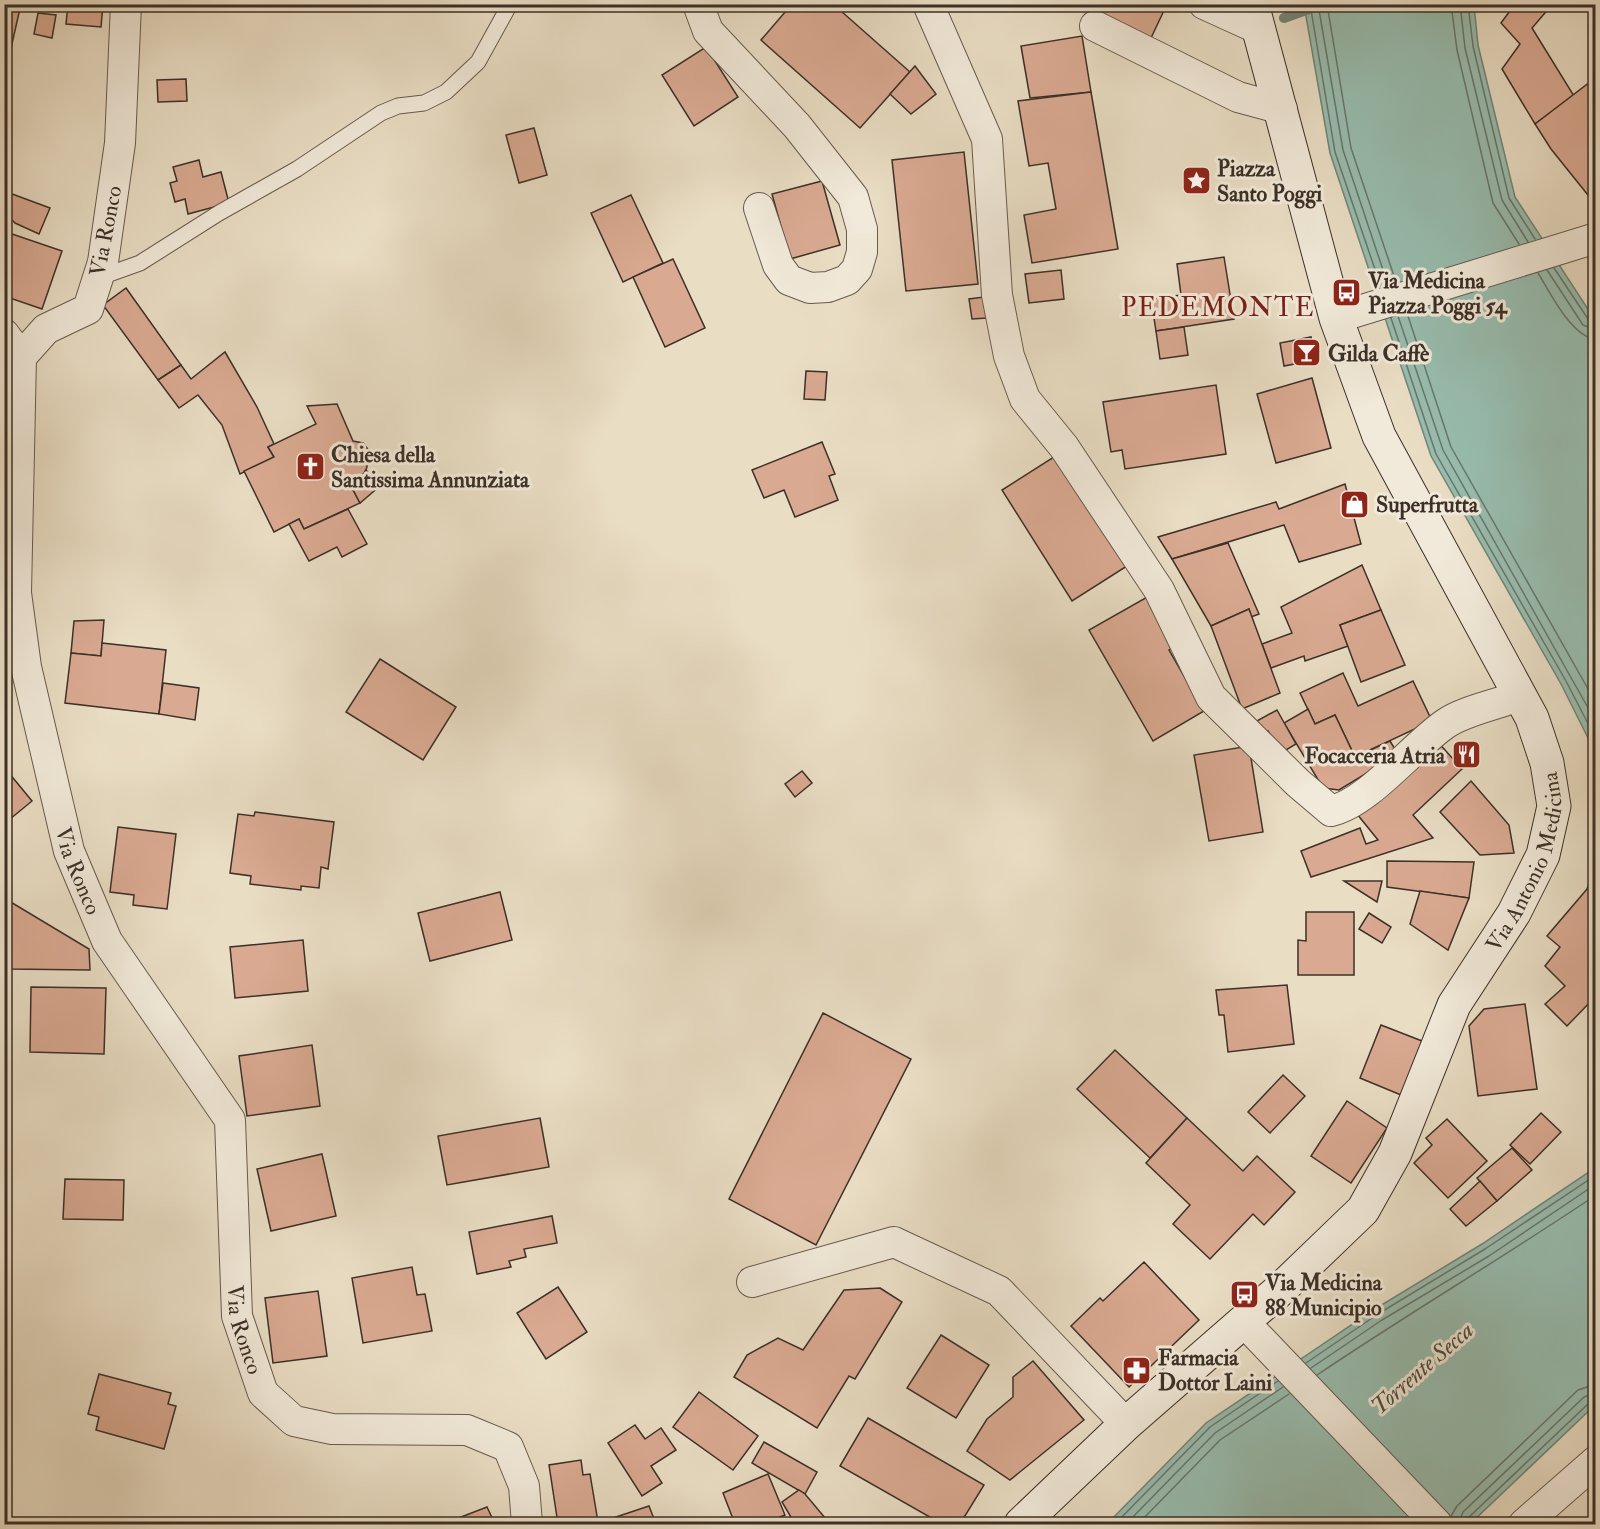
<svg xmlns="http://www.w3.org/2000/svg" width="1600" height="1529" font-family="'IM FELL Double Pica',serif">
<style>
.water{fill:#98bdaf;stroke:#738579;stroke-width:1.5}
.lines{fill:none;stroke-linecap:round;stroke-linejoin:round}
.shore{stroke:#6a766c;stroke-width:1.5}
.stream{stroke:#738579;stroke-width:10}
.building{fill:#d9a991;stroke:#3c3028;stroke-width:1.5}
.service-casing{stroke:#675b4f;stroke-width:17}
.minor-casing{stroke:#675b4f;stroke-width:32}
.secondary-casing{stroke:#3c3028;stroke-width:35}
.service{stroke:#f1e9d9;stroke-width:15}
.minor{stroke:#f1e9d9;stroke-width:30}
.secondary{stroke:#f1e9d9;stroke-width:33}
.labels{text-anchor:middle;stroke-width:6;stroke-linejoin:round;paint-order:stroke}
.poi-label{font-size:22px;font-weight:bold;fill:#3c3028;stroke:#f1e9d9;text-anchor:start}
.street-label{font-size:22px;fill:#3c3028;stroke:#f1e9d9}
.water-label{font-size:24px;font-style:italic;fill:#4e4c43;stroke:#f1e9d9}
.quarter-label{font-size:26px;letter-spacing:1.5px;fill:#7a1f14;stroke:#f1e9d9}
</style>
<rect width="100%" height="100%" fill="#e9ddc4"/>
<filter id="stains"><feTurbulence type="fractalNoise" baseFrequency=".00333" numOctaves="4"/><feColorMatrix values="0 0 0 0 .2 0 0 0 0 .09 0 0 0 0 .02 0 0 0 .5 -.17"/></filter>
<radialGradient id="worn" r=".72"><stop offset=".6" stop-color="#630" stop-opacity="0"/><stop offset="1" stop-color="#630" stop-opacity=".3"/></radialGradient>
<!-- water -->
<g class="water">
<path d="M1304,5H1474L1478,45L1515,197L1595,320V752L1561,684L1431,456L1330,153Z"/>
<path d="M1595,1168V1405L1470,1524H1107L1206,1423L1375,1309L1482,1244Z"/>
</g>
<g class="lines">
<!-- shore -->
<g class="shore">
<path d="M1310,4L1335,152L1381,287"/>
<path d="M1318,4L1343,150L1388,285"/>
<path d="M1327,4L1351,148L1396,282"/>
<path d="M1451,4L1457,50L1493,203L1519,244"/>
<path d="M1460,4L1465,48L1502,200L1528,242"/>
<path d="M1468,4L1473,46L1509,198L1535,239"/>
<path d="M1554,268L1588,319L1596,322"/>
<path d="M1547,270L1583,325L1596,330"/>
<path d="M1538,273C1550,292 1572,338 1596,339"/>
<path d="M1407,313L1451,447L1596,703"/>
<path d="M1398,316L1443,450L1596,722"/>
<path d="M1391,318L1436,454L1566,681L1596,739"/>
<path d="M1306,1363L1378,1314L1485,1249L1596,1175"/>
<path d="M1311,1368L1382,1320L1489,1256L1596,1184"/>
<path d="M1317,1375C1409,1313 1504,1257 1596,1195"/>
<path d="M1451,1516L1457,1506L1578,1390L1596,1384"/>
<path d="M1115,1524L1210,1427L1278,1381"/>
<path d="M1126,1524L1215,1433L1283,1387"/>
<path d="M1138,1524L1220,1440L1289,1394"/>
<path d="M1458,1524L1463,1512L1584,1397L1596,1393"/>
<path d="M1466,1524L1468,1518L1589,1403L1596,1401"/>
</g>
<!-- stream -->
<path class="stream" d="M1284,18L1323,4"/>
</g>
<!-- building -->
<g class="building">
<path d="M4,4H21L4,79Z"/>
<path d="M68,4H103L101,27L66,24Z"/>
<path d="M792,4H833L910,72L860,128L761,40Z"/>
<path d="M1078,4H1167L1151,38Z"/>
<path d="M1515,4L1550,7L1532,28L1574,96L1535,124L1502,69L1520,44L1501,23Z"/>
<path d="M38,13L56,15L52,38L34,34Z"/>
<path d="M1082,36L1091,92L1030,98L1021,46Z"/>
<path d="M706,47L738,97L694,126L662,75Z"/>
<path d="M915,66L936,94L911,114L890,94Z"/>
<path d="M186,79L187,101L158,102L157,80Z"/>
<path d="M1594,79L1596,81V205L1551,149L1535,124Z"/>
<path d="M1091,92L1118,249L1032,263L1024,215L1056,209L1048,163L1029,166L1018,101Z"/>
<path d="M534,128L547,175L519,183L506,135Z"/>
<path d="M964,152L978,284L906,291L892,160Z"/>
<path d="M199,160L203,177L221,172L229,203L188,214L185,199L175,202L170,183L177,181L173,167Z"/>
<path d="M822,181L840,245L790,259L772,194Z"/>
<path d="M4,191L50,208L39,234L15,223L4,212Z"/>
<path d="M631,195L663,263L623,282L591,213Z"/>
<path d="M4,231L12,234L4,257Z"/>
<path d="M12,234L62,251L42,309L4,296V257Z"/>
<path d="M1224,257L1234,319L1156,331L1151,299L1181,295L1177,264Z"/>
<path d="M673,259L705,328L665,347L633,277Z"/>
<path d="M1061,270L1064,299L1029,303L1025,274Z"/>
<path d="M126,288L181,365L158,380L103,305Z"/>
<path d="M984,297L987,318L972,319L969,299Z"/>
<path d="M1184,327L1188,355L1160,359L1156,331Z"/>
<path d="M1311,337L1315,360L1284,366L1280,343Z"/>
<path d="M225,352L257,407L274,444L268,447L274,457L240,474L222,425L198,395L179,408L158,380L181,365L191,379Z"/>
<path d="M806,371L827,372L825,400L804,399Z"/>
<path d="M1312,378L1331,448L1276,463L1257,394Z"/>
<path d="M1216,385L1226,454L1125,469L1122,450L1111,452L1103,402Z"/>
<path d="M337,404L353,441L363,443L371,453L366,470L361,478L350,484L360,503L304,529L299,519L274,532L244,471L274,457L268,447L316,424L307,406Z"/>
<path d="M822,442L835,474L829,476L838,500L795,517L784,490L764,498L752,470Z"/>
<path d="M1057,455L1127,566L1072,601L1002,490Z"/>
<path d="M366,470L380,486L360,503L350,484L361,478Z"/>
<path d="M1345,484L1361,544L1299,562L1284,525L1172,559L1158,537L1276,502L1279,509Z"/>
<path d="M348,509L367,544L342,557L337,547L309,561L289,524L299,519L304,529Z"/>
<path d="M1228,543L1259,614L1251,617L1249,609L1211,626L1172,559Z"/>
<path d="M1362,565L1381,610L1340,625L1348,646L1305,661L1304,656L1271,668L1262,644L1292,633L1281,607Z"/>
<path d="M1149,596L1177,646L1169,650L1204,711L1153,741L1089,630Z"/>
<path d="M1249,609L1280,693L1242,709L1211,626Z"/>
<path d="M1381,610L1405,665L1361,682L1340,625Z"/>
<path d="M104,620L101,656L71,653L74,621Z"/>
<path d="M102,643L166,650L159,714L65,703L71,653L101,656Z"/>
<path d="M380,659L456,707L423,760L346,712Z"/>
<path d="M1343,673L1358,706L1413,681L1432,721L1355,757L1335,715L1315,724L1300,693Z"/>
<path d="M163,683L199,688L195,720L159,714Z"/>
<path d="M1308,709L1315,724L1335,715L1355,757L1390,741L1398,754L1339,790L1323,788L1284,723Z"/>
<path d="M1277,710L1296,744L1281,753L1268,731L1263,735L1255,722Z"/>
<path d="M1437,741L1462,769L1413,815L1433,838L1311,877L1301,851L1360,828L1366,844L1378,840L1357,814Z"/>
<path d="M1249,746L1263,832L1209,841L1194,755Z"/>
<path d="M4,767L32,801L4,824Z"/>
<path d="M802,771L812,783L795,797L785,784Z"/>
<path d="M1471,781L1509,825L1514,853L1480,855L1440,812Z"/>
<path d="M255,812L334,822L328,869L321,867L319,888L301,886V890L250,884L251,876L230,873L238,814L254,816Z"/>
<path d="M118,827L176,834L167,909L133,905L134,895L110,892Z"/>
<path d="M1387,861L1474,862L1469,898L1387,887Z"/>
<path d="M1595,865L1596,958L1592,962L1596,965V996L1567,1026L1545,1004L1565,986L1545,966L1560,947L1547,936L1587,889Z"/>
<path d="M1344,881H1382L1377,902Z"/>
<path d="M1420,891L1469,898L1448,950L1410,924Z"/>
<path d="M500,892L512,940L430,961L418,913Z"/>
<path d="M9,901L89,949L90,970L9,969Z"/>
<path d="M1306,912H1354V975H1298V940L1306,941Z"/>
<path d="M1369,913L1391,927L1382,943L1359,929Z"/>
<path d="M303,940L308,991L235,998L230,947Z"/>
<path d="M1287,985L1294,1044L1228,1052L1224,1015H1219L1216,990Z"/>
<path d="M31,987L106,988L104,1054L30,1052Z"/>
<path d="M1525,1004L1537,1089L1478,1096L1469,1026L1484,1009Z"/>
<path d="M823,1013L911,1059L816,1245L729,1199Z"/>
<path d="M1381,1025L1422,1041L1401,1095L1360,1078Z"/>
<path d="M312,1045L320,1106L247,1116L239,1056Z"/>
<path d="M1115,1050L1187,1118L1150,1158L1077,1089Z"/>
<path d="M1283,1075L1305,1096L1270,1133L1248,1112Z"/>
<path d="M1347,1101L1387,1128L1351,1183L1311,1156Z"/>
<path d="M1541,1113L1561,1132L1530,1164L1510,1145Z"/>
<path d="M540,1118L549,1167L447,1185L438,1136Z"/>
<path d="M1187,1118L1243,1171L1257,1156L1295,1192L1264,1225L1253,1214L1210,1259L1173,1224L1190,1205L1146,1163Z"/>
<path d="M1447,1119L1487,1161L1448,1198L1414,1163L1432,1145L1426,1138Z"/>
<path d="M1512,1148L1532,1170L1497,1201L1477,1178Z"/>
<path d="M322,1154L336,1216L271,1231L257,1169Z"/>
<path d="M65,1179L124,1180L123,1220L63,1219Z"/>
<path d="M1480,1181L1497,1201L1466,1226L1450,1209Z"/>
<path d="M552,1216L557,1243L524,1249L526,1257L509,1261L511,1267L477,1274L469,1232Z"/>
<path d="M1144,1262L1199,1320L1129,1387L1071,1326L1100,1298L1103,1301Z"/>
<path d="M412,1267L417,1295L425,1294L432,1331L363,1343L352,1278Z"/>
<path d="M558,1287L587,1332L546,1359L517,1313Z"/>
<path d="M880,1288L902,1302L855,1379L849,1376L817,1428L734,1377L747,1355L778,1338L803,1350L844,1290Z"/>
<path d="M318,1291L327,1356L273,1363L265,1298Z"/>
<path d="M941,1335L989,1365L956,1418L907,1388Z"/>
<path d="M1033,1361L1084,1420L1010,1480L967,1451L987,1419L1013,1397V1377Z"/>
<path d="M99,1374L171,1393L168,1404L176,1406L164,1449L96,1430L99,1417L88,1414Z"/>
<path d="M699,1392L758,1436L733,1470L673,1427Z"/>
<path d="M868,1418L984,1485L960,1524H942L840,1466Z"/>
<path d="M635,1425L645,1439L661,1428L676,1450L651,1466L662,1483L642,1496L608,1443Z"/>
<path d="M764,1442L817,1472L805,1494L752,1463Z"/>
<path d="M581,1460L583,1475L590,1474L598,1522L558,1524L549,1465Z"/>
<path d="M768,1474L785,1515L762,1524H735L723,1493Z"/>
<path d="M799,1490L805,1494L826,1519L817,1524H795L782,1502Z"/>
<path d="M649,1506L656,1524H608L607,1520Z"/>
<path d="M487,1507L495,1524H443Z"/>
</g>
<g class="lines">
<defs>
<path id="service" d="M98,278L140,263L219,213L297,169L381,113L398,106L424,103L446,92L478,62L510,4"/>
<g id="minor">
<path id="s1" d="M126,4L120,143L103,262L88,309L46,329L21,357L16,593L26,667L69,851L107,941L230,1120L237,1316L263,1393L294,1421L332,1429L467,1430L508,1447L524,1486L527,1524"/>
<path d="M698,4L708,31L797,126L853,197L862,229V252L857,269L847,280L828,287L810,288L789,280L778,265L759,208"/>
<path d="M928,4L987,139L997,295L1009,356L1025,399L1064,447L1159,590L1211,697L1298,783L1331,811C1368,803 1412,747 1445,724C1463,711 1498,704 1519,696"/>
<path d="M1204,4L1259,29"/>
<path d="M1095,26L1238,97L1282,109"/>
<path d="M1336,318L1596,238"/>
<path d="M4,334L21,357"/>
<path d="M752,1282L894,1242L999,1291L1126,1424"/>
<path d="M1243,1321L1437,1524"/>
<path d="M1524,1524L1596,1461"/>
</g>
<g id="secondary">
<path id="s2" d="M1021,1524L1126,1424L1282,1288L1363,1210L1395,1153L1454,1005L1514,913L1543,855L1554,806L1547,763L1532,718L1379,436L1336,318L1252,4"/>
</g>
</defs>
<!-- service casing -->
<use href="#service" class="service-casing"/>
<!-- minor casing -->
<use href="#minor" class="minor-casing"/>
<!-- secondary casing -->
<use href="#secondary" class="secondary-casing"/>
<!-- service -->
<use href="#service" class="service"/>
<!-- minor -->
<use href="#minor" class="minor"/>
<!-- secondary -->
<use href="#secondary" class="secondary"/>
</g>
<!-- icons -->
<defs>
<symbol id="sight-square" viewBox="-11 -11 22 22"><rect x="-9" y="-9" width="18" height="18" rx="4" fill="#8f2418" stroke="#f1e9d9"/><path d="M0-6L1.8-2.2L6-1.7L2.9 1.2L3.7 5.4L0 3.3L-3.7 5.4L-2.9 1.2L-6-1.7L-1.8-2.2Z" fill="#fff"/></symbol>
<symbol id="bus-square" viewBox="-11 -11 22 22"><rect x="-9" y="-9" width="18" height="18" rx="4" fill="#8f2418" stroke="#f1e9d9"/><path d="M-5-6H5V4H4V6H2V4H-2V6H-4V4H-5ZM-3.5-4V0h7V-4ZM-3.5 1.2v1.5H-2V1.2ZM2 1.2v1.5H3.5V1.2Z" fill="#fff"/></symbol>
<symbol id="bar-square" viewBox="-11 -11 22 22"><rect x="-9" y="-9" width="18" height="18" rx="4" fill="#8f2418" stroke="#f1e9d9"/><path d="M-6-5H6L.8 .8V4.5H3.5V6h-7V4.5H-.8V.8Z" fill="#fff"/></symbol>
<symbol id="church-square" viewBox="-11 -11 22 22"><rect x="-9" y="-9" width="18" height="18" rx="4" fill="#8f2418" stroke="#f1e9d9"/><path d="M-1.2-6h2.4v3.5h3.3v2.4h-3.3V6h-2.4V-.1h-3.3v-2.4h3.3Z" fill="#fff"/></symbol>
<symbol id="shop-square" viewBox="-11 -11 22 22"><rect x="-9" y="-9" width="18" height="18" rx="4" fill="#8f2418" stroke="#f1e9d9"/><path d="M-5-2.5h2.3a2.7 3.5 0 0 1 5.4 0H5L5.5 6h-11ZM-1.5-2.5h3a1.5 2.3 0 0 0-3 0Z" fill="#fff"/></symbol>
<symbol id="restaurant-square" viewBox="-11 -11 22 22"><rect x="-9" y="-9" width="18" height="18" rx="4" fill="#8f2418" stroke="#f1e9d9"/><path d="M-5-6h1v4h1v-4h1v4h1v-4h1v5L-1.5 .5V6h-2V.5L-5-1ZM5-6V6H3V1.5H1.5Q1.5-4 5-6Z" fill="#fff"/></symbol>
<symbol id="pharmacy-square" viewBox="-11 -11 22 22"><rect x="-9" y="-9" width="18" height="18" rx="4" fill="#8f2418" stroke="#f1e9d9"/><path d="M-2-6h4v4h4v4h-4v4h-4v-4h-4v-4h4Z" fill="#fff"/></symbol>
</defs>
<g fill-rule="evenodd">
<use href="#sight-square" x="1180" y="164" width="33" height="33"/>
<use href="#bus-square" x="1330" y="276" width="33" height="33"/>
<use href="#bar-square" x="1290" y="336" width="33" height="33"/>
<use href="#church-square" x="294" y="450" width="33" height="33"/>
<use href="#shop-square" x="1338" y="488" width="33" height="33"/>
<use href="#restaurant-square" x="1450" y="738" width="33" height="33"/>
<use href="#bus-square" x="1228" y="1278" width="33" height="33"/>
<use href="#pharmacy-square" x="1120" y="1354" width="33" height="33"/>
</g>
<g class="labels">
<!-- poi labels -->
<g class="poi-label">
<text x="1217" y="176">Piazza<tspan x="1217" dy="25">Santo Poggi</tspan></text>
<text x="1368" y="288">Via Medicina<tspan x="1368" dy="25">Piazza Poggi 54</tspan></text>
<text x="1328" y="361">Gilda Caffè</text>
<text x="331" y="462">Chiesa della<tspan x="331" dy="25">Santissima Annunziata</tspan></text>
<text x="1376" y="512">Superfrutta</text>
<text x="1445" y="763" text-anchor="end">Focacceria Atria</text>
<text x="1265" y="1290">Via Medicina<tspan x="1265" dy="25">88 Municipio</tspan></text>
<text x="1158" y="1365">Farmacia<tspan x="1158" dy="25">Dottor Laini</tspan></text>
</g>
<!-- street labels -->
<g class="street-label">
<text transform="translate(105 231) rotate(-79)" y="8">Via Ronco</text>
<text dy="8" stroke="none"><textPath href="#s2" startOffset="852">Via Antonio Medicina</textPath></text>
<text dy="8" stroke="none"><textPath href="#s1" startOffset="914">Via Ronco</textPath></text>
<text dy="8" stroke="none"><textPath href="#s1" startOffset="1418">Via Ronco</textPath></text>
</g>
<!-- water labels -->
<g class="water-label">
<text transform="translate(1422 1368) rotate(-41)" y="8">Torrente Secca</text>
</g>
<!-- quarter labels -->
<g class="quarter-label">
<text x="1218" y="316">PEDEMONTE</text>
</g>
</g>
<!-- margin -->
<rect width="1600" height="1529" fill="none" stroke="#e9ddc4" stroke-width="24"/>
<rect x="6" y="6" width="1588" height="1517" fill="none" stroke="#3c3028" stroke-width="3"/>
<rect x="12" y="12" width="1576" height="1505" fill="none" stroke="#3c3028" stroke-width="1.5"/>
<rect width="100%" height="100%" filter="url(#stains)"/>
<rect width="100%" height="100%" fill="url(#worn)"/>
</svg>
